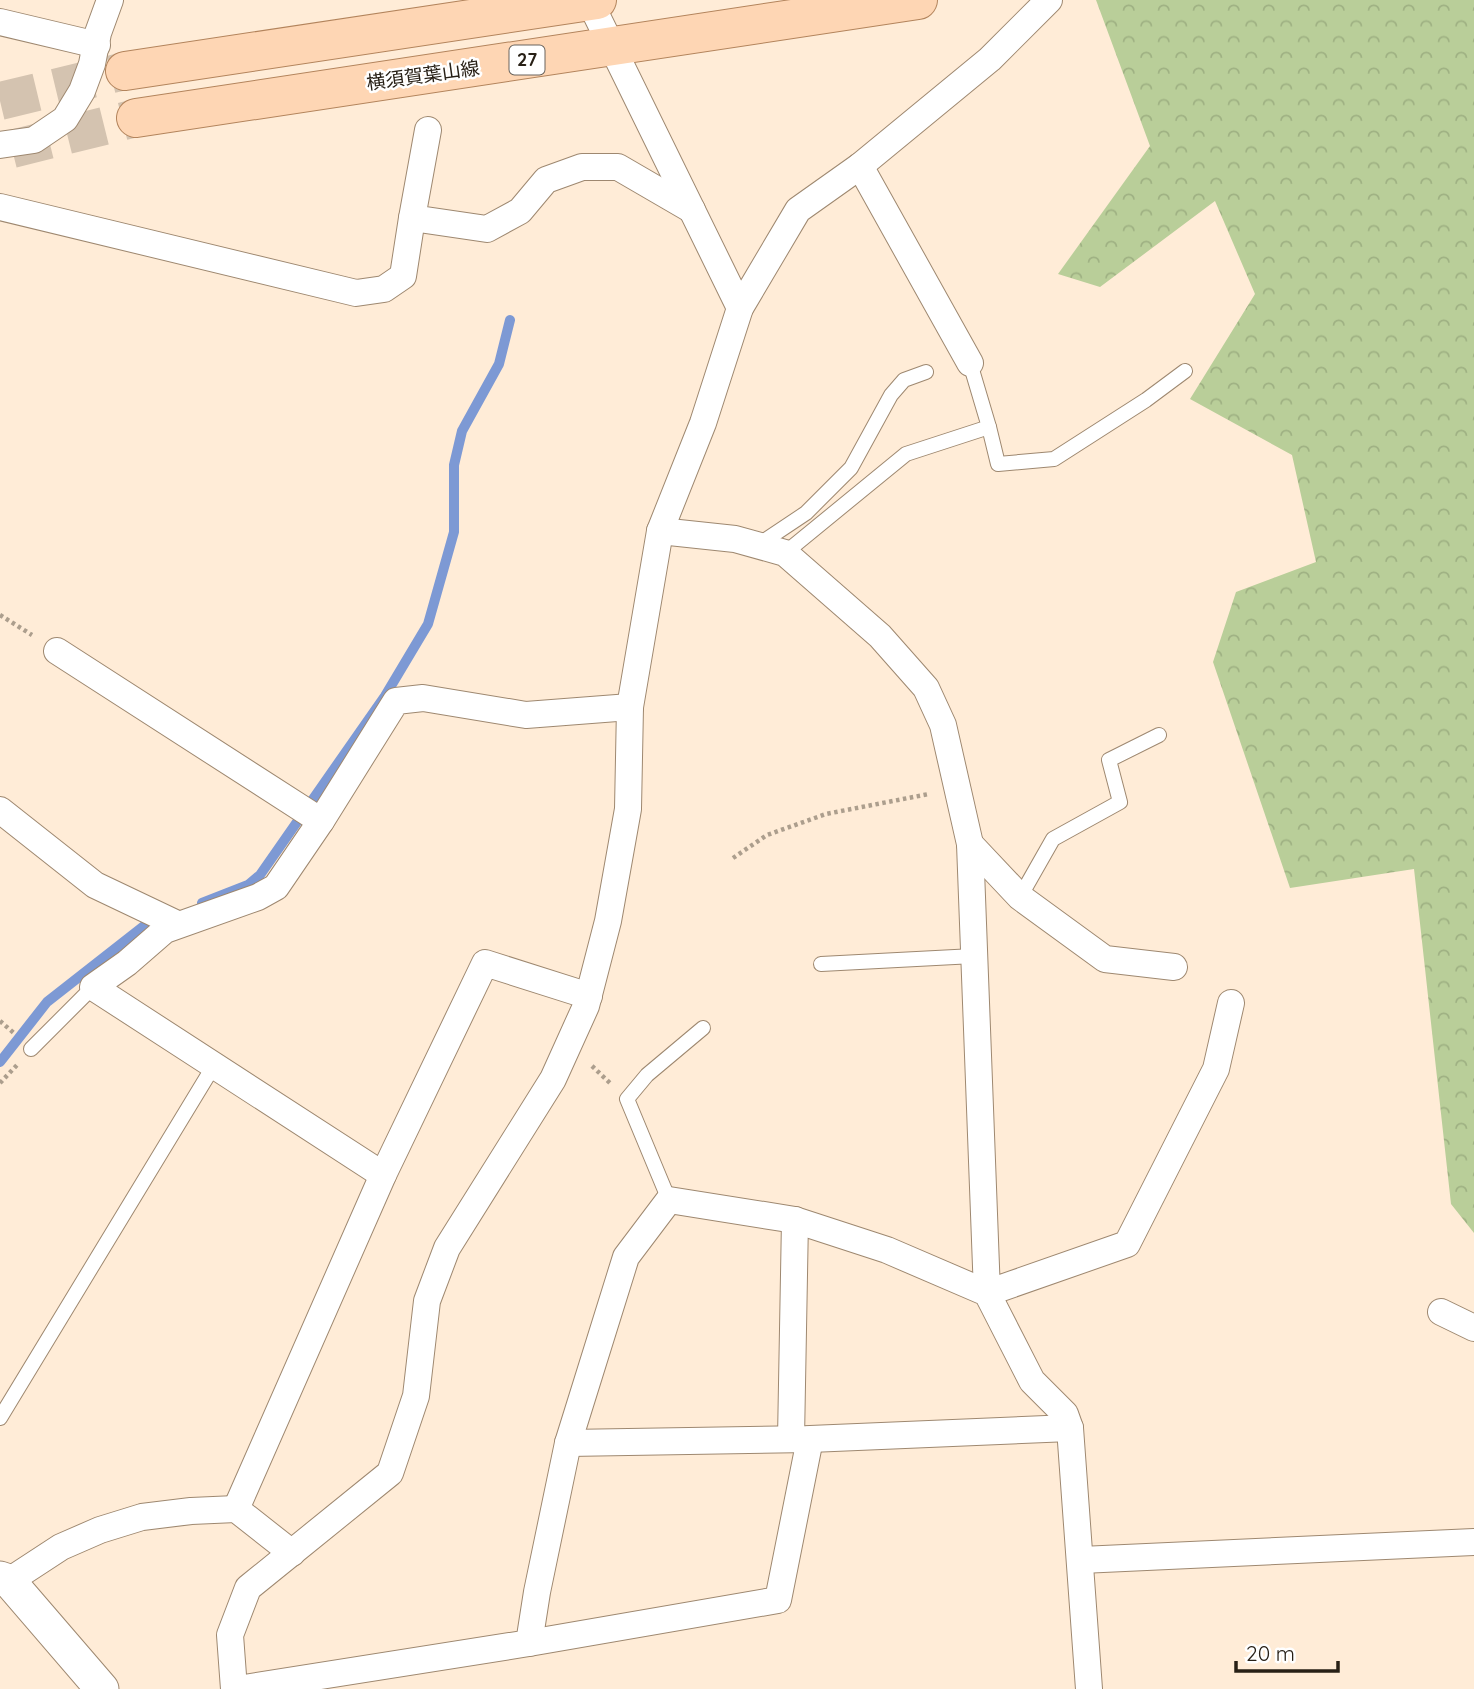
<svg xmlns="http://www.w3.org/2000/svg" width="1474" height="1689" font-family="Quicksand,'Noto Sans JP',sans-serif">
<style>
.forest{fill:url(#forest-crowns)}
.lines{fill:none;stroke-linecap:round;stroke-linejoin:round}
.stream{stroke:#7d99d4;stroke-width:10}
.primary-tunnel{stroke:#d4c3b0;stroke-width:38;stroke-dasharray:38 19;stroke-linecap:butt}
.service-casing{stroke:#9e8870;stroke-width:16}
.minor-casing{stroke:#9e8870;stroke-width:28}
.tertiary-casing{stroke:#9e8870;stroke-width:35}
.primary-casing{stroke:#b3845c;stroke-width:40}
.path{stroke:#ac9e8d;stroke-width:4.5;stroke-dasharray:3.5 3.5;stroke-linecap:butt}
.service{stroke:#fff;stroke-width:14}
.minor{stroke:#fff;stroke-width:26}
.tertiary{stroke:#fff;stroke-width:33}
.primary{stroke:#fed6b4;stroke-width:38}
.labels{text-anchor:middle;stroke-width:5;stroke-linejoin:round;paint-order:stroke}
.shield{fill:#fff;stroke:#68635c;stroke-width:2}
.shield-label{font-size:18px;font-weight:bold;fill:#282016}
.street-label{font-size:19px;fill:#282016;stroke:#fff}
</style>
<defs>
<pattern id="forest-crowns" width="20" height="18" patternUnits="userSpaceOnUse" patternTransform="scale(1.75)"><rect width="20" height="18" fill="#b9ce99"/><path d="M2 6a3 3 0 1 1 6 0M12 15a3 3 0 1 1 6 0" fill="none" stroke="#9fb183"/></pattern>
</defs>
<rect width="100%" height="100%" fill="#ffecd7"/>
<!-- forest -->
<path class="forest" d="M1096,0H1474V1233L1451,1204L1414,869L1290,888L1213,662L1236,592L1316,562L1292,455L1190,399L1255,294L1215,201L1100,287L1058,274L1150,146Z"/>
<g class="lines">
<!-- stream -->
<g class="stream">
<path d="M202,903L248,885L260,875L385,696L428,624L454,532V465L462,431L499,364L510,320"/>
<path d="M0,1062L47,1002L144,926L161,920"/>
</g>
<!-- primary-tunnel -->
<g class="primary-tunnel">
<path d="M0,101L125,71"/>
<path d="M12,149L136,118"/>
</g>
<defs>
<g id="service">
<path d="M989,427L998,464L1054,459L1146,400L1185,371"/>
<path d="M758,545L806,513L851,468L891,395L904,380L926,372"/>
<path d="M785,553L906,454L989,427L970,363"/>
<path d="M1020,897L1053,839L1120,802L1109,760L1159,735"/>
<path d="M821,964L974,956"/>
<path d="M31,1049L93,987"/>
<path d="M669,1200L627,1099L647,1075L703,1028"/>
<path d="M0,1418L213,1067"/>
</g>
<g id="minor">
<path d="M589,0L740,308"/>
<path d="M0,22L97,45"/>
<path d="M428,130L412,218L487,229L520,211L546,180L582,167H618L692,210"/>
<path d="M0,145L34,140L65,119L82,91L92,64L98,33L110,0"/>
<path d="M860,166L970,363"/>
<path d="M0,207L356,293L384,289L403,276L412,218"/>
<path d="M660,531L735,539L785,553L880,636L926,688L943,725L970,844L987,1293L1127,1244L1216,1069L1231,1003"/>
<path d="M57,651L321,821"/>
<path d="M0,810L95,885L177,924"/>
<path d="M970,844L1020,897L1105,959L1174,967"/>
<path d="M383,1175L93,987L127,963L165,930L258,897L276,887L321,821L396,701L423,698L526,715L630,707"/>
<path d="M1441,1312L1474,1328"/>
<path d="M791,1439L795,1220"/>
<path d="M568,1443L810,1439L1070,1428"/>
<path d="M236,1509L383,1175L485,963L589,996"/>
<path d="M1081,1560L1474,1542"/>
<path d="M9,1581L61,1547L100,1530L142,1517L191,1511L236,1509L292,1553"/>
<path d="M529,1643L778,1600L810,1439"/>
<path d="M234,1689L230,1635L248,1588L390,1473L416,1396L427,1301L447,1248L553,1079L586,1006L608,921L628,809L630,707L660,531L703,423L740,308L798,210L860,166L990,59L1049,0"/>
<path d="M238,1689L529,1643L537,1592L568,1443L626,1257L669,1200L795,1220L887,1250L987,1293L1032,1381L1065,1414L1070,1428L1089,1689"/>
</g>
<path id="tertiary" d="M0,1578L9,1581L102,1689"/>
<g id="primary">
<path d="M125,71L597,0"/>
<path d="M136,118L918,0"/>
</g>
</defs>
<!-- service casing -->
<use href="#service" class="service-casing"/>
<!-- minor casing -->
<use href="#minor" class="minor-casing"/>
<!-- tertiary casing -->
<use href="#tertiary" class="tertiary-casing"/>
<!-- primary casing -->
<use href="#primary" class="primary-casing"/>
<!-- path -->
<g class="path">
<path d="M0,615L32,635"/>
<path d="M733,858L767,835L826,814L929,794"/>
<path d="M0,1021L15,1034"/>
<path d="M592,1066L611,1084"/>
<path d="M0,1083L17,1065"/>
</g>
<!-- service -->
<use href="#service" class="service"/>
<!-- minor -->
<use href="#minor" class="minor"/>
<!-- tertiary -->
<use href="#tertiary" class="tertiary"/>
<!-- primary -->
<use href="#primary" class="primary"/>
</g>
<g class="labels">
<!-- shield labels -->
<rect class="shield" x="509.5" y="45.5" width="35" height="29" rx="5"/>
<g class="shield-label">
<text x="527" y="66">27</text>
</g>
<!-- street labels -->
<g class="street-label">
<text transform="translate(423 75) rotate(-8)" y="7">横須賀葉山線</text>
</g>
</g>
<!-- scale -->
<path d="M1236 1661v10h102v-10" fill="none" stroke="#282016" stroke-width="3.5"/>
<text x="1246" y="1661" font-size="21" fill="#282016" stroke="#ffffff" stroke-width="5" paint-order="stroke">20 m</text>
</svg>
